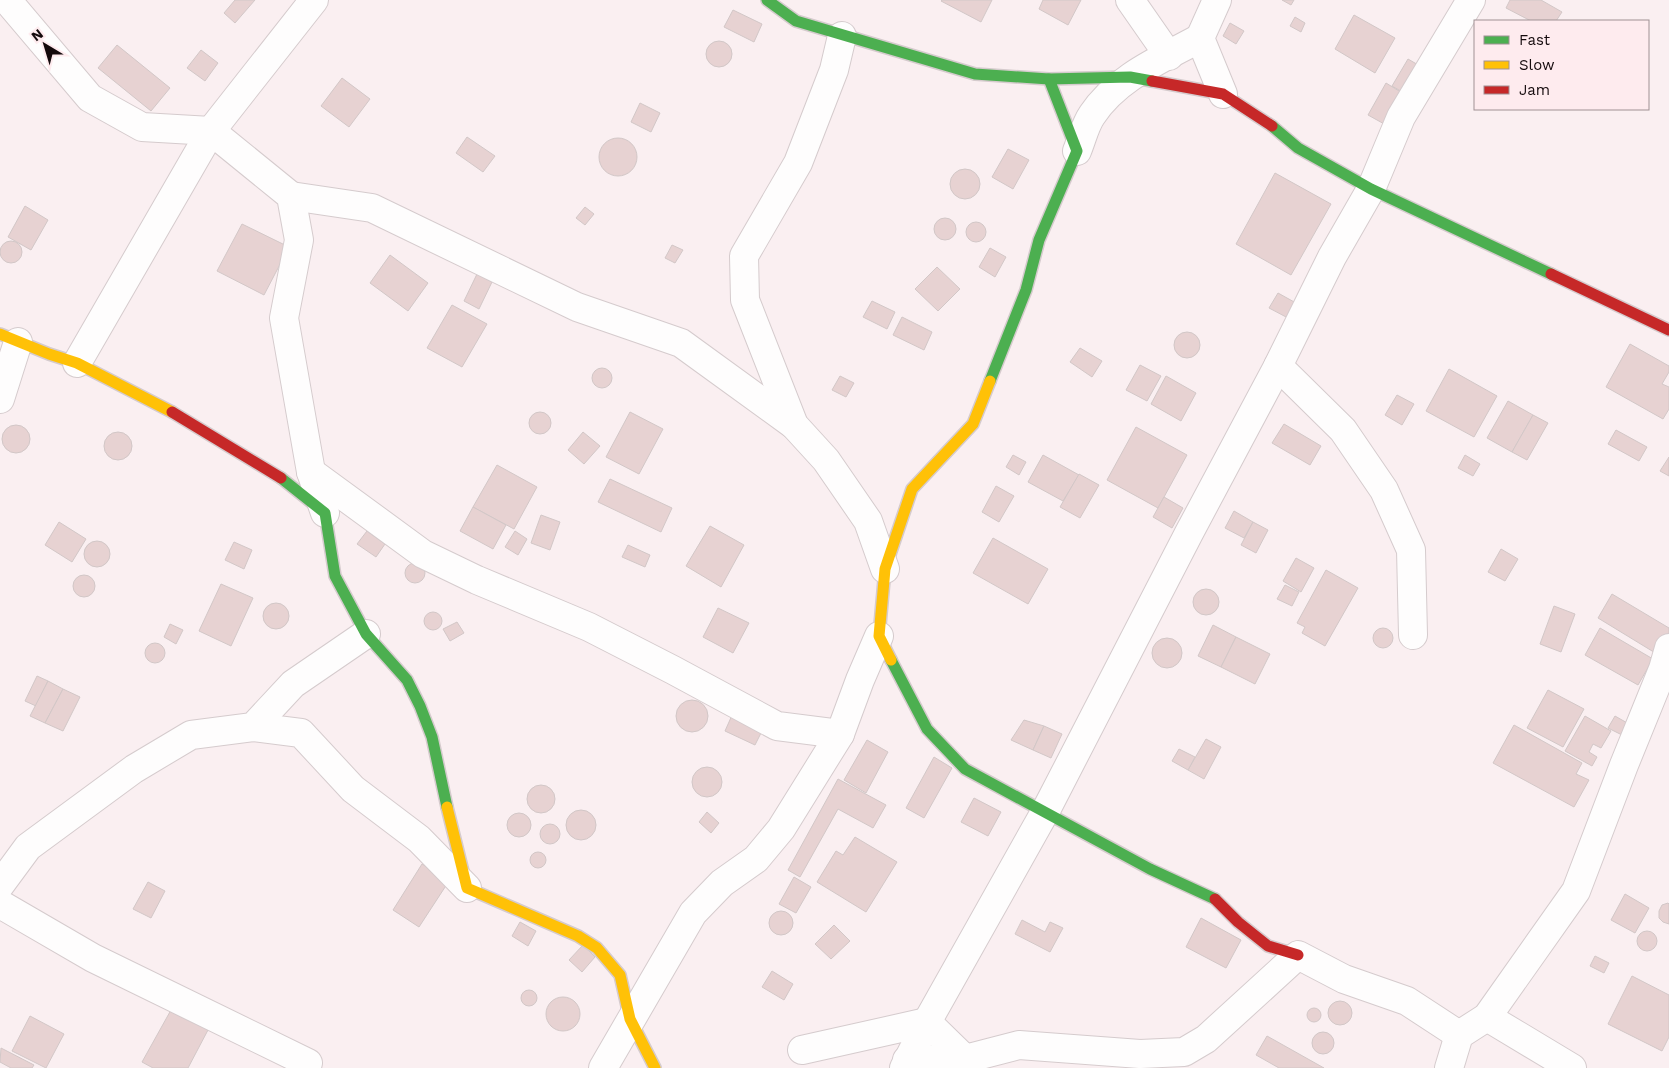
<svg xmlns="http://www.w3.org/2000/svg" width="1669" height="1068" font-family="'Work Sans',sans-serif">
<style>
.building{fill:#e7d2d2;stroke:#d2c7c7}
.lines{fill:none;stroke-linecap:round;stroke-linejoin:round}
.street-casing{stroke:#d5cbcd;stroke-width:30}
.fast-casing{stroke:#d5cbcd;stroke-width:14}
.slow-casing{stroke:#d5cbcd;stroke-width:14}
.jam-casing{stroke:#d5cbcd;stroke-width:14}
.street{stroke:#fefdfd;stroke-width:28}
.fast{stroke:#4caf50;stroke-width:11}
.slow{stroke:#ffc107;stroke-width:11}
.jam{stroke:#c62828;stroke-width:11}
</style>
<rect width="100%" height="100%" fill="#faeff1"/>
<!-- building -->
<g class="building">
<path d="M235,0H255L235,23L224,13Z"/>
<path d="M942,0H992L981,22L941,1Z"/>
<path d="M1043,0H1081L1068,25L1039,9Z"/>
<path d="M1282,0H1294L1291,5Z"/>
<path d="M1510,0H1541L1562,12L1556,21H1531L1506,8Z"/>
<path d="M733,10L762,24L754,42L724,27Z"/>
<path d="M1354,15L1395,38L1375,73L1335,49Z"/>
<path d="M1295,17L1305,23L1301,32L1290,26Z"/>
<path d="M1230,23L1244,31L1236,44L1223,36Z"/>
<circle cx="719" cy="54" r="13"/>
<path d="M117,45L170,88L151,111L98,68Z"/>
<path d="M201,50L218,63L205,81L187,68Z"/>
<path d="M1408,59L1420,66L1404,93L1392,86Z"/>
<path d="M342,78L370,99L349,127L321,106Z"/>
<path d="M1386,83L1404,94L1386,125L1368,115Z"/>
<path d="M640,103L660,113L651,132L631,122Z"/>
<path d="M467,137L495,156L483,172L456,153Z"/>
<circle cx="618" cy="157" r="19"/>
<path d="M1008,149L1029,160L1013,189L992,177Z"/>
<circle cx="965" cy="184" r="15"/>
<path d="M1275,173L1331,204L1291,275L1236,244Z"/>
<path d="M25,206L48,220L31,250L8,237Z"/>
<path d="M585,207L594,214L585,225L576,218Z"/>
<circle cx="945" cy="229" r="11"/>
<circle cx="976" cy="232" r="10"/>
<path d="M242,224L289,247L264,295L217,271Z"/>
<circle cx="11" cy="252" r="11"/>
<path d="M672,245L683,250L675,263L665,258Z"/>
<path d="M990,248L1006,257L995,277L979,267Z"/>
<path d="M390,255L428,283L408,311L370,283Z"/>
<path d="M937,267L960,289L938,311L915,289Z"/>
<path d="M477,274L492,282L479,309L464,301Z"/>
<path d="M1278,293L1296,303L1288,318L1269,308Z"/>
<path d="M872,301L895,312L887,329L863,317Z"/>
<path d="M452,305L487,324L462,367L427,348Z"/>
<path d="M902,317L932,332L924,350L893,335Z"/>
<circle cx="1187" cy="345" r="13"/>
<path d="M1630,344L1669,366V372L1662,384L1669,387V409L1663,419L1606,387Z"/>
<path d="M1080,348L1102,361L1092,377L1070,362Z"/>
<path d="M1140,365L1161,376L1147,401L1126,390Z"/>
<circle cx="602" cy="378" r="10"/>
<path d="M1449,369L1497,396L1474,437L1426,411Z"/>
<path d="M840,376L854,383L846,397L832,390Z"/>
<path d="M1166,376L1196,393L1181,421L1151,404Z"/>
<path d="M1397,395L1414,404L1402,425L1385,415Z"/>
<path d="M1508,401L1533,415L1512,452L1487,438Z"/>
<circle cx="540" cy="423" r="11"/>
<path d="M630,412L663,429L639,474L606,457Z"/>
<path d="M1533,415L1548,423L1527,460L1512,452Z"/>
<path d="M1284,424L1321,446L1310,465L1272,443Z"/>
<circle cx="16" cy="439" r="14"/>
<path d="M1136,427L1187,455L1158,508L1107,480Z"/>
<path d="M1616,430L1647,447L1639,461L1608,444Z"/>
<path d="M583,432L600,446L584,464L568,450Z"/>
<circle cx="118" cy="446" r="14"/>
<path d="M1013,455L1026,462L1019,475L1006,467Z"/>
<path d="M1043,455L1079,475L1063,501L1028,482Z"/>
<path d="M1465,455L1480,464L1473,476L1458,468Z"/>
<path d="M1669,457V476L1660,471Z"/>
<path d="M497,465L537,487L514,529L473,507Z"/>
<path d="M1079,474L1099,485L1080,518L1060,507Z"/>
<path d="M610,479L672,508L661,532L598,502Z"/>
<path d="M996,486L1014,496L999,522L982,512Z"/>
<path d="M1164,497L1183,508L1172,528L1153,517Z"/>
<path d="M473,507L506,525L493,549L460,531Z"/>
<path d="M1234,511L1253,522L1244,538L1225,528Z"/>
<path d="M541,515L560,522L550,550L531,543Z"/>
<path d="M59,522L86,539L72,562L45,545Z"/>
<path d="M1253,522L1268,530L1256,553L1241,545Z"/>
<path d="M710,526L744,545L721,587L686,566Z"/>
<path d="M367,531L385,544L376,557L357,544Z"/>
<path d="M515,531L527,539L518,555L505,547Z"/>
<path d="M993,538L1048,569L1028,604L973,573Z"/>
<circle cx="97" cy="554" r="13"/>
<path d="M234,542L252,550L244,569L225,560Z"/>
<path d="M628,545L650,555L645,567L622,557Z"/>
<path d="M1501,549L1518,559L1505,581L1488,572Z"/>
<path d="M1296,558L1314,568L1301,592L1283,581Z"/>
<circle cx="415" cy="573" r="10"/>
<path d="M1326,570L1358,588L1325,646L1302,633L1305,627L1297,623Z"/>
<circle cx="84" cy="586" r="11"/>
<path d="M221,584L253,598L231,646L199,631Z"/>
<path d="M1285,585L1299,592L1292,606L1277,599Z"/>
<circle cx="1206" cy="602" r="13"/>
<path d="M1612,594L1669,628V634L1657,654L1598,618Z"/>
<circle cx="276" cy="616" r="13"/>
<path d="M1554,606L1575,614L1561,652L1540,644Z"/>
<path d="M718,608L749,623L733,653L703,637Z"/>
<circle cx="433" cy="621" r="9"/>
<path d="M457,622L464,633L450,641L443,629Z"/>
<path d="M170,624L183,630L176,644L164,637Z"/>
<path d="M1213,625L1236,637L1221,667L1198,656Z"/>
<path d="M1600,628L1653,659L1638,685L1585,655Z"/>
<circle cx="1383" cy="638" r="10"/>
<path d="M1236,637L1270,654L1255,684L1221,667Z"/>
<circle cx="1167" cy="653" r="15"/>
<circle cx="155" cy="653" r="10"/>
<path d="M37,676L48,681L36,706L25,701Z"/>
<path d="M48,681L63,689L45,723L30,716Z"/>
<path d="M63,689L80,697L63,731L45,723Z"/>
<path d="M1548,690L1584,709L1563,747L1527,728Z"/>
<circle cx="692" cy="716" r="16"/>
<path d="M733,713L764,727L755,745L725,731Z"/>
<path d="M1585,716L1611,731L1601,748L1593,744L1589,752L1597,757L1592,766L1565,751Z"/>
<path d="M1615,716L1629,724L1622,735L1608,728Z"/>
<path d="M1024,720L1044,726L1033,750L1011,740Z"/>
<path d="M1514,725L1582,763L1576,774L1589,780L1574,807L1493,763Z"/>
<path d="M1044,726L1062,734L1051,758L1033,750Z"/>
<path d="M1206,739L1221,747L1204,779L1188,770Z"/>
<path d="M867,740L888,752L866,793L844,780Z"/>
<path d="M1179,749L1195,757L1188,770L1172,761Z"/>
<path d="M934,757L952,768L924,818L906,808Z"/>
<circle cx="707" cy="782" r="15"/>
<path d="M838,779L886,805L873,828L838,809L800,877L788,870Z"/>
<circle cx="541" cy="799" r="14"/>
<path d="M974,798L1001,812L988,836L961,822Z"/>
<circle cx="581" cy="825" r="15"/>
<path d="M707,812L719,823L711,833L699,822Z"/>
<circle cx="519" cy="825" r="12"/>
<circle cx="550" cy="834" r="10"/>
<path d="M855,837L897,862L866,912L817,882L836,851L843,855Z"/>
<circle cx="538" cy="860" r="8"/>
<path d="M422,864L449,881L419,927L393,910Z"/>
<path d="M794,877L811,887L796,913L779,904Z"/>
<path d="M148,882L165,891L151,918L133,909Z"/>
<path d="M1625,894L1649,908L1635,933L1611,920Z"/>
<path d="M1668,903L1669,904V924L1663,922L1659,918V911L1662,905Z"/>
<circle cx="781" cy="923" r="12"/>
<path d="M1201,918L1241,940L1226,968L1186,947Z"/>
<path d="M1022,920L1045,932L1050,922L1063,928L1050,952L1015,934Z"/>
<path d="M520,922L536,931L528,946L512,936Z"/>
<path d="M834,925L850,941L831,959L815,944Z"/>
<circle cx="1647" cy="941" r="10"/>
<path d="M583,945L595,957L582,972L569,960Z"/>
<path d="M1595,956L1609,963L1604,973L1590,966Z"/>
<path d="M772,971L793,984L784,1000L762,987Z"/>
<path d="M1632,976L1669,995V1037L1662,1051L1608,1024Z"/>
<circle cx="529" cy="998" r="8"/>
<circle cx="563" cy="1014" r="17"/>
<circle cx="1340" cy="1013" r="12"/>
<circle cx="1314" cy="1015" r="7"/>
<path d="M171,1010L208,1030L188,1068H153L142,1062Z"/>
<path d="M30,1016L64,1034L46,1068L12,1051Z"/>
<circle cx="1323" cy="1043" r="11"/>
<path d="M1267,1036L1324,1068H1279L1256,1055Z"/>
<path d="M1,1048L34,1065L32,1068H11L0,1062Z"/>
</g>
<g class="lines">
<defs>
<g id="street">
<path d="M7,0L90,98L142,127L211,131L291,196L299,240L284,318L311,472L325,513"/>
<path d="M1130,0L1169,56"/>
<path d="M1217,0L1200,38L1223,94"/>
<path d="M842,36L834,70L798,163L744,256L745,300L794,425L826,460L868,521L885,569"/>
<path d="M1077,151C1082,139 1085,125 1092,115C1117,77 1162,59 1200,38"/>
<path d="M291,196L372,208L577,307L681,343L794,425"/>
<path d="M77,363L211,131L314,0"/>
<path d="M0,399L18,342"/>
<path d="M311,472L423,554L477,580L589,627L673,670L777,726L840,734"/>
<path d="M1413,635L1411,550L1384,490L1343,430L1278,366L1332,257L1371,189L1401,117L1471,0"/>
<path d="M253,727L301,733L353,789L419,839L467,888"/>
<path d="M0,885L28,847L134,769L191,735L253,727L293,684L366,634"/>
<path d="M0,904L93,958L308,1063"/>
<path d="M1487,1017L1572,1068"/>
<path d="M802,1050L927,1022L965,1059L1019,1045L1140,1054L1184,1052L1206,1039L1298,955L1344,979L1407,1001L1459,1035"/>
<path d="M907,1060L965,1059L972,1065"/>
<path d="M603,1068L693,913L722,883L756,859L781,829L840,734L860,680L879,636"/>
<path d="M904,1068L927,1022L1045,812L1189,533L1278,366"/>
<path d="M1449,1068L1459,1035L1487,1017L1576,891L1624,765L1663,669L1669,648"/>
</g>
<g id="fast">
<path d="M767,0L796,21L975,74L1049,79L1130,77L1152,81"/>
<path d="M1272,126L1298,148L1371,189L1551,274"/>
<path d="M990,381L1026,290L1039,240L1077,151L1049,79"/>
<path d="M281,478L325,513L335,576L366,634L407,680L420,706L432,737L447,807"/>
<path d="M891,660L927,729L965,769L1150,869L1215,899"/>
</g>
<g id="slow">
<path d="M0,334L49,354L77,363L172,412"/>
<path d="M891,660L879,636L885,569L912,489L973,424L990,381"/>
<path d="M447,807L467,888L578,936L597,948L620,975L630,1019L655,1068"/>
</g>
<g id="jam">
<path d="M1152,81L1223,94L1272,126"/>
<path d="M1551,274L1669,330"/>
<path d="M172,412L281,478"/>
<path d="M1215,899L1238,922L1268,946L1298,955"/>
</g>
</defs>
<!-- street casing -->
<use href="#street" class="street-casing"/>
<!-- fast casing -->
<use href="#fast" class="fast-casing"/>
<!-- slow casing -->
<use href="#slow" class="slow-casing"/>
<!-- jam casing -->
<use href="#jam" class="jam-casing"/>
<!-- street -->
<use href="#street" class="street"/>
<!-- fast -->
<use href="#fast" class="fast"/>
<!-- slow -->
<use href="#slow" class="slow"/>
<!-- jam -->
<use href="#jam" class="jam"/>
</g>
<!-- legend -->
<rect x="1474" y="20" width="175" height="90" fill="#feebee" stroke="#a09194"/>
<rect x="1484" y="36" width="25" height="8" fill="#4caf50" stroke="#a09194"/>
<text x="1519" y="45" font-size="15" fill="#140a0c">Fast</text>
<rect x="1484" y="61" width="25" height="8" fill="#ffc107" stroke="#a09194"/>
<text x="1519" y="70" font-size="15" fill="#140a0c">Slow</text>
<rect x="1484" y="86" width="25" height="8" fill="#c62828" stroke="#a09194"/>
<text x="1519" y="95" font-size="15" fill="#140a0c">Jam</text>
<!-- north arrow -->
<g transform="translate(45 45) rotate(322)" stroke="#feebee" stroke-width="4" paint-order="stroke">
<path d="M0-4L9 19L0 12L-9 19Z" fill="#140a0c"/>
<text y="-8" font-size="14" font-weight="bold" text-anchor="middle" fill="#140a0c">N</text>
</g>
</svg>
